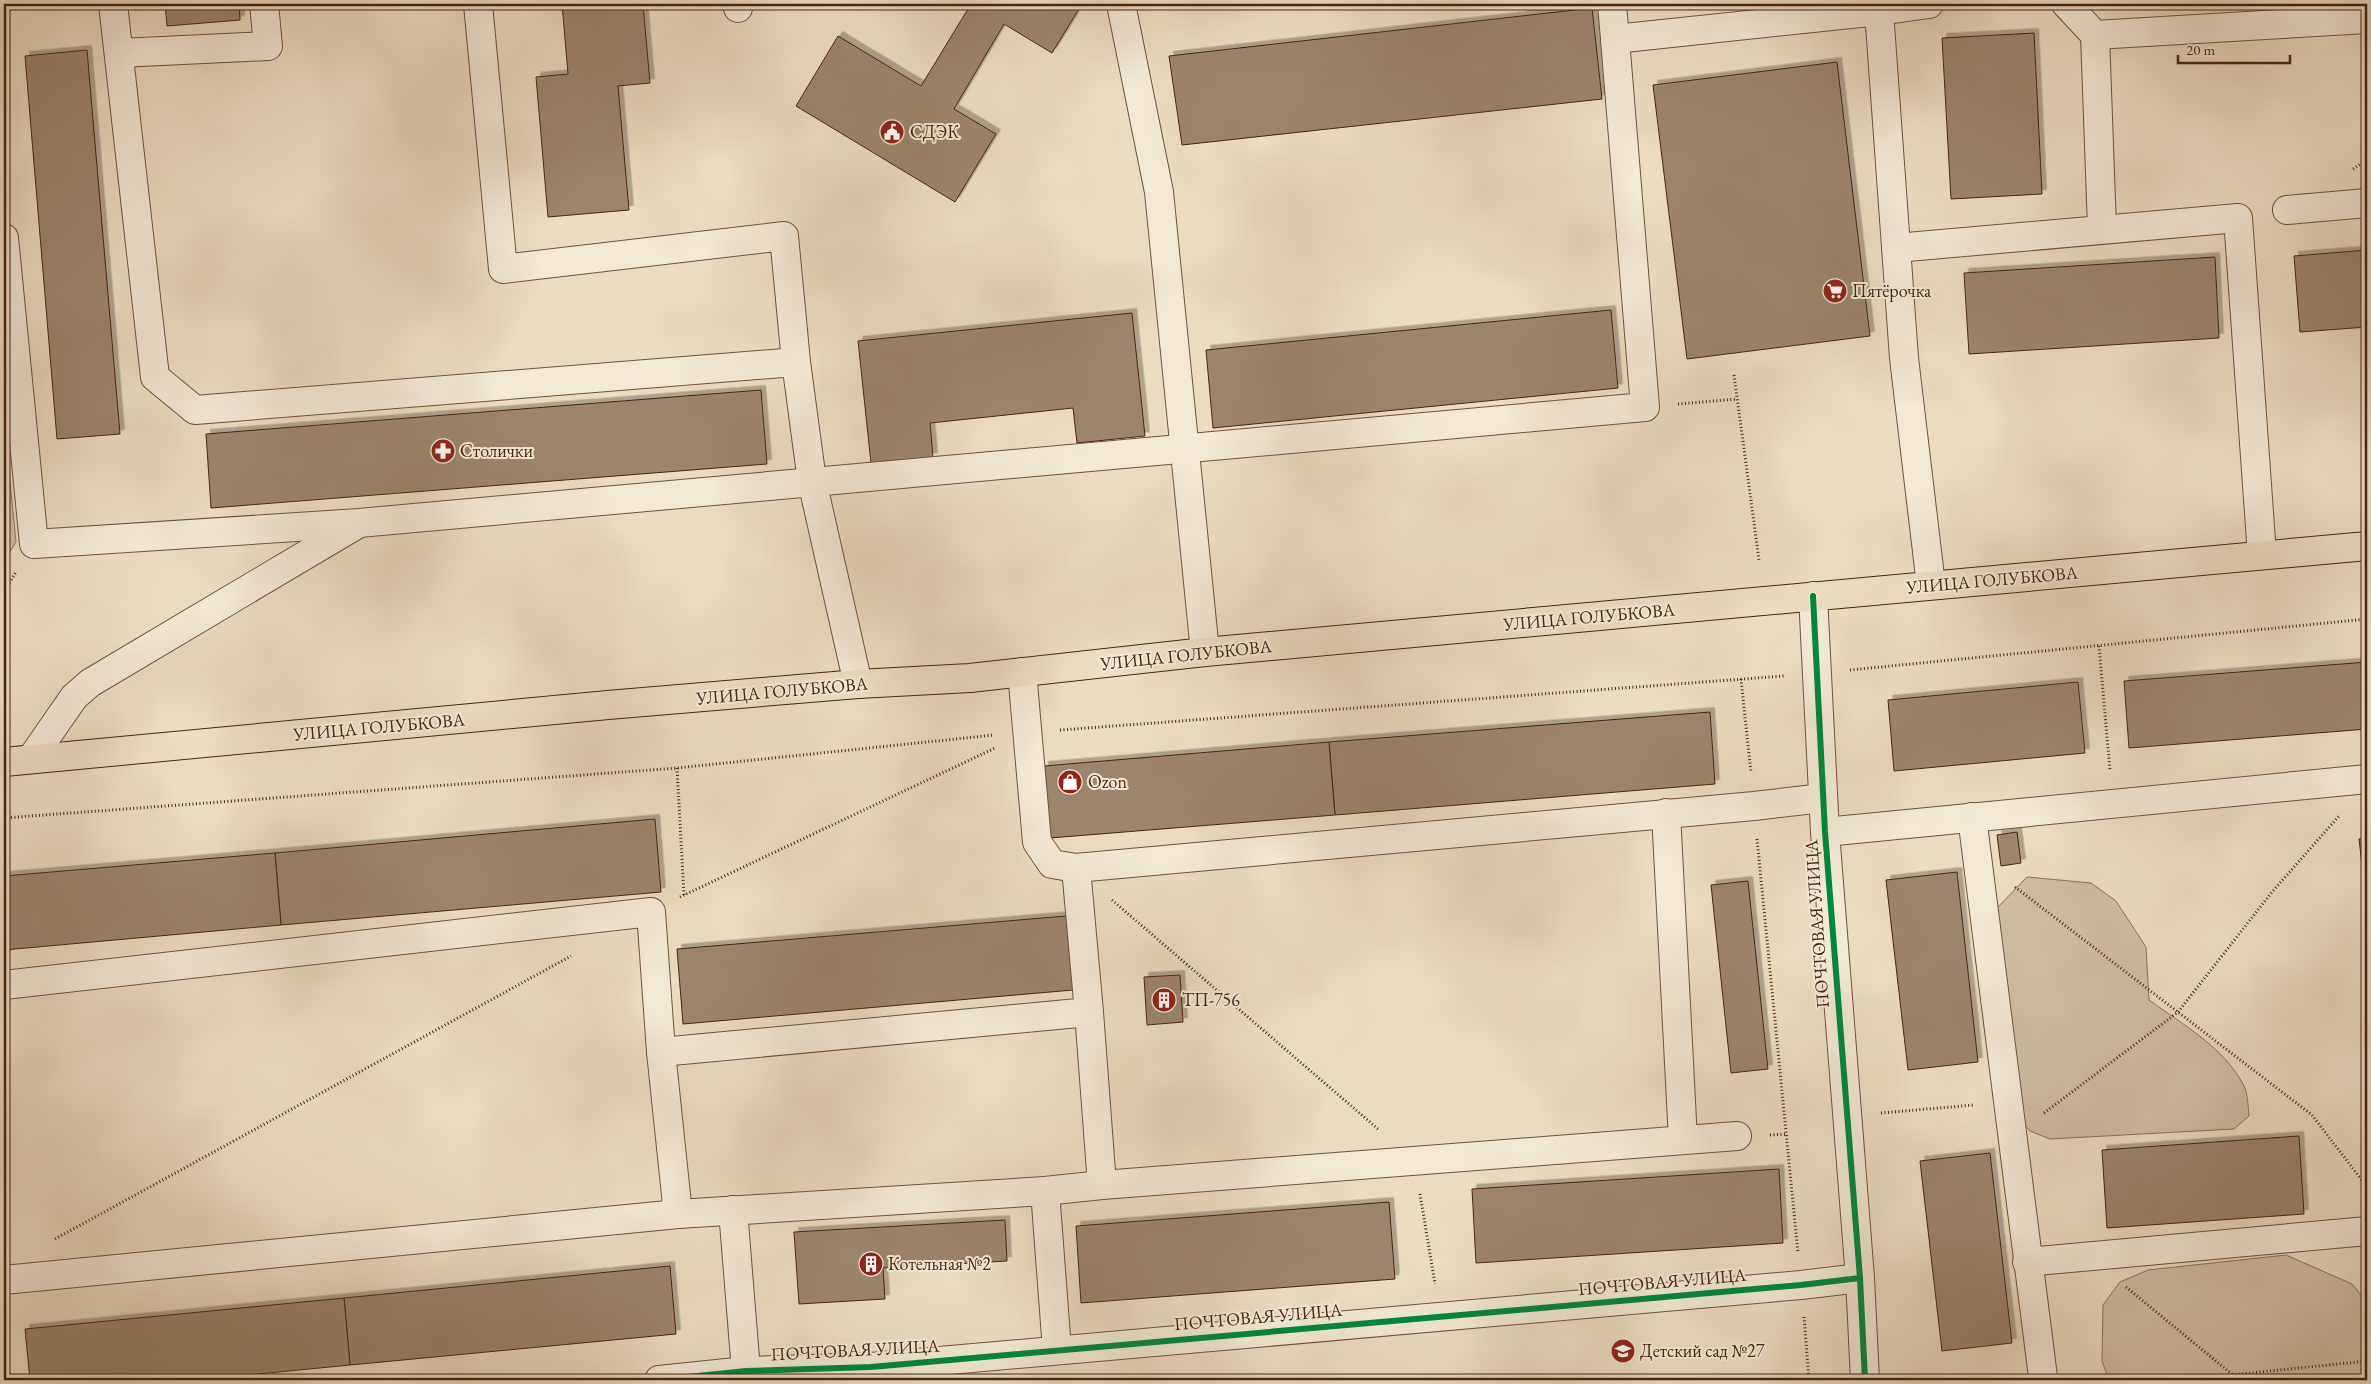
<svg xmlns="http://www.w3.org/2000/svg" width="2371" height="1384" font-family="'EB Garamond',serif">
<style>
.green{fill:#cfbea3;stroke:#8a725a}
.building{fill:#9b856c;stroke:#452510;filter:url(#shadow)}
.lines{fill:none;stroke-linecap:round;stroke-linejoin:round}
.minor-casing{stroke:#6e533c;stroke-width:30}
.major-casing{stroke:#452510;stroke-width:30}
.path{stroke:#452510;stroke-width:3;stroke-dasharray:1 2.5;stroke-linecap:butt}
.minor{stroke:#f2e9d7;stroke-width:28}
.major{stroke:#ebddc1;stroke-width:28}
.cycleway-casing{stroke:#f2e9d7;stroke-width:9}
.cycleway{stroke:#00873e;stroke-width:6}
.labels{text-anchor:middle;stroke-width:4;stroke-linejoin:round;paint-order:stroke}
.poi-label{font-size:18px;fill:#452510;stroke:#f2e9d7;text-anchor:start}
.street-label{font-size:18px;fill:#452510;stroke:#f2e9d7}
</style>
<defs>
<filter id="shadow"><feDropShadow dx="4.5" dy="-4.5" stdDeviation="0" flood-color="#0004"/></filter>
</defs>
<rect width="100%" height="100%" fill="#ebddc1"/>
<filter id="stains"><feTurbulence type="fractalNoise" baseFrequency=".004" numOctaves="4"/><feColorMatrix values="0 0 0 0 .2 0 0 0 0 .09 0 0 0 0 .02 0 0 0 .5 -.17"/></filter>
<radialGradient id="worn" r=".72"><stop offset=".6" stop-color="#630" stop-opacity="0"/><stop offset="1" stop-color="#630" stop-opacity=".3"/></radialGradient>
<!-- green -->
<g class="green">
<path d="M4,422L16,542L4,561Z"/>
<path d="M2027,877L2091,883L2116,901L2146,947L2149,1000C2182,1024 2225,1048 2244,1086C2248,1094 2248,1107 2249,1116L2234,1129L2050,1139L2030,1131L2017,1116L1995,910Z"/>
<path d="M2286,1255L2352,1284L2367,1302V1380H2109L2102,1361L2103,1305L2120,1282L2148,1270Z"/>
</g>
<!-- building -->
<g class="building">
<path d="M165,4H239L240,20L167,26Z"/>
<path d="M562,4H643L650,83L618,86L629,210L548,217L536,77L568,74Z"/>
<path d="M971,4H1082L1052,53L1004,24L954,109L996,134L955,202L796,106L838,36L921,86Z"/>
<path d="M2142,4H2228L2142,7Z"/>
<path d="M1592,8L1602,99L1182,145L1169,56Z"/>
<path d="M2034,33L2042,194L1951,199L1942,38Z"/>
<path d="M87,50L120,434L57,439L25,56Z"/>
<path d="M1837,62L1870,336L1687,359L1653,85Z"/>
<path d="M2367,250V327L2300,332L2294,256Z"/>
<path d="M2215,257L2219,338L1969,354L1964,273Z"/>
<path d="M1611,310L1618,388L1213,428L1206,350Z"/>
<path d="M1132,313L1145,436L1077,443L1073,408L930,423L933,457L871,463L858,341Z"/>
<path d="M761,390L767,464L211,508L206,434Z"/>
<path d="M2367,662V729L2129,748L2124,681Z"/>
<path d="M2078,682L2085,753L1894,771L1888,700Z"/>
<path d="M1710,712L1715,784L1335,815L1329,742Z"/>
<path d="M1329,742L1335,815L1050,838L1044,766Z"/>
<path d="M655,819L661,892L281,925L275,853Z"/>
<path d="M2017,832L2021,863L2001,866L1997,835Z"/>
<path d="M2367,838V910L2359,839Z"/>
<path d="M275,853L281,925L4,950V876Z"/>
<path d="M1957,872L1978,1062L1908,1070L1886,880Z"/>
<path d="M1748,881L1768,1069L1731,1073L1711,885Z"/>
<path d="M1066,916L1073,990L683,1024L677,949Z"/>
<path d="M1180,975L1183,1022L1147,1025L1144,977Z"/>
<path d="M2299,1136L2304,1214L2107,1228L2102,1150Z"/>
<path d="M1990,1153L2012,1343L1942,1351L1920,1161Z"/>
<path d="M1779,1169L1783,1243L1476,1263L1472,1189Z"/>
<path d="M1389,1202L1395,1279L1081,1303L1076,1226Z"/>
<path d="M1005,1220L1007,1261L883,1268L885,1299L799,1304L794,1232Z"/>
<path d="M670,1266L676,1334L350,1365L344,1298Z"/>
<path d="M344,1298L350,1365L197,1380H30L25,1329Z"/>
</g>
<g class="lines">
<defs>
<g id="minor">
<path d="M113,4L155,377L195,410L796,362L812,481L858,684"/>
<path d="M478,4L503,269L784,236L796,362"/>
<path d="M738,4V8"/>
<path d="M1121,4L1159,192L1205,652"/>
<path d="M1612,4L1615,39"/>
<path d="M2066,4L2095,35L2367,19"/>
<path d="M1879,11L1929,4"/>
<path d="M2095,35L2102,228"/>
<path d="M120,53L268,46L264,4"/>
<path d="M2287,210L2367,203"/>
<path d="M4,238L34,544L359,523L1645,407L1615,39L1879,11L1904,358L1931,585"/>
<path d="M1896,248L2238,218L2262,555"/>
<path d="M1813,596L1825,832L1860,1278L1865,1380"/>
<path d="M1022,672L1037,842L1052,864L1076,868L1754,806L1823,798"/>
<path d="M31,759L74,697L90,683L356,525"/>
<path d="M1666,813L1683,1140"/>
<path d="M1972,817L2043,1377L2042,1380"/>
<path d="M1825,832L2367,779"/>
<path d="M4,985L651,912L661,1052L678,1214"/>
<path d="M1089,1012L1102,1185L1737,1136"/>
<path d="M661,1052L1089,1012L1076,868"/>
<path d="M1045,1191L1102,1185"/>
<path d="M733,1210L746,1371"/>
<path d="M2027,1262L2367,1231"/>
<path d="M4,1280L678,1214L1045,1191L1057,1350"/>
<path d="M659,1380L746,1371L871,1367L1801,1285L1860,1278"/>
</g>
<path id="major" d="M4,762L608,705L858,684L970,678L1205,652L2367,546"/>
</defs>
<!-- minor casing -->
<use href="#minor" class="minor-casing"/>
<!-- major casing -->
<use href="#major" class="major-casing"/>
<!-- path -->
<g class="path">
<path d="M2353,169L2367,160"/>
<path d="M1734,375L1759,560"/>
<path d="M1678,404L1737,399"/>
<path d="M4,592L16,572"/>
<path d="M2099,646L2110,771"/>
<path d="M1850,670L2367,619"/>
<path d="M1741,679L1751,773"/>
<path d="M1060,730L1784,676"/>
<path d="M677,768L684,895"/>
<path d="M4,818L677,768L994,735"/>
<path d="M1757,839L1798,1253"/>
<path d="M2015,887L2312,1115L2367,1187"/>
<path d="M680,897L995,748"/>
<path d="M1112,900L1378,1129"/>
<path d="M1881,1113L1974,1105"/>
<path d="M2044,1113L2178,1012L2272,892L2339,816"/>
<path d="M1770,1135L1787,1134"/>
<path d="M1420,1194L1435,1284"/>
<path d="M55,1239L571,956"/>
<path d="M2126,1287L2239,1380"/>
<path d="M1804,1317L1809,1380"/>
<path d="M2183,1380L2367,1361"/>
</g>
<!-- minor -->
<use href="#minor" class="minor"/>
<!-- major -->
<use href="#major" class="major"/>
<defs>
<g id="cycleway">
<path d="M1813,596L1825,832L1860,1278L1865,1380"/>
<path d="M659,1380L746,1371L871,1367L1801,1285L1860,1278"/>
</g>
</defs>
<!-- cycleway casing -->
<use href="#cycleway" class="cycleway-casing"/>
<!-- cycleway -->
<use href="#cycleway" class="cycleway"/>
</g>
<!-- icons -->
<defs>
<symbol id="civic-disc" viewBox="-11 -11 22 22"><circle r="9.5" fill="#8f2418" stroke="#f2e9d7"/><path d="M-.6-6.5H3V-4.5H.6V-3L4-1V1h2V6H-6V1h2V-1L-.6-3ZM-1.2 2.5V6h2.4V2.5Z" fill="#fff"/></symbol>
<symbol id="supermarket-disc" viewBox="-11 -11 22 22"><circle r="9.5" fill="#8f2418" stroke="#f2e9d7"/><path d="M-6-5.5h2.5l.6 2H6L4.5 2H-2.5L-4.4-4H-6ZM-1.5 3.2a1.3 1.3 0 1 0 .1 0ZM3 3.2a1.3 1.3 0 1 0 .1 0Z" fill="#fff"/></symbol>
<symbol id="pharmacy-disc" viewBox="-11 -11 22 22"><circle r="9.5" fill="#8f2418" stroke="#f2e9d7"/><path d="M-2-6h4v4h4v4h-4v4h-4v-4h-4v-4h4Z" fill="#fff"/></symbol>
<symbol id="shop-disc" viewBox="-11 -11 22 22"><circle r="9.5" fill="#8f2418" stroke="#f2e9d7"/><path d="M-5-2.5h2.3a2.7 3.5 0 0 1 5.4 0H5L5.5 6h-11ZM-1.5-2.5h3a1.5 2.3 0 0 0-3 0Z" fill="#fff"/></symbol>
<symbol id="building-disc" viewBox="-11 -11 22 22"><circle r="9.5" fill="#8f2418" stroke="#f2e9d7"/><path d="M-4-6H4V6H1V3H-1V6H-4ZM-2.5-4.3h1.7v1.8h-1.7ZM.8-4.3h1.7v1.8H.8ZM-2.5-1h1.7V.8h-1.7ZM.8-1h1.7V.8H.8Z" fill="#fff"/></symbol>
<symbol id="school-disc" viewBox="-11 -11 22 22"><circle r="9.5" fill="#8f2418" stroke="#f2e9d7"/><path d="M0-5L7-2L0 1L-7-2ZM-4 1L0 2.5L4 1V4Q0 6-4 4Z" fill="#fff"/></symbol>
</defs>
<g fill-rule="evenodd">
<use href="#civic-disc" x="878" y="118" width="28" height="28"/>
<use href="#supermarket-disc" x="1821" y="277" width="28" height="28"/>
<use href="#pharmacy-disc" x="429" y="437" width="28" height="28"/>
<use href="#shop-disc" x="1056" y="768" width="28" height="28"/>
<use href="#building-disc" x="1150" y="986" width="28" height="28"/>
<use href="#building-disc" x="857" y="1250" width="28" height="28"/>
<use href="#school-disc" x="1609" y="1337" width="28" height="28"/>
</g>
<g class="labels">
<!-- poi labels -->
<g class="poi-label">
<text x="910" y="138">СДЭК</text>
<text x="1852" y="297">Пятёрочка</text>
<text x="460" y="457">Столички</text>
<text x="1088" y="788">Ozon</text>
<text x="1182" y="1006">ТП-756</text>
<text x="888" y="1270">Котельная №2</text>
<text x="1640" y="1357">Детский сад №27</text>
</g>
<!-- street labels -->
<g class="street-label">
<text transform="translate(1992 580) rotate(-5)" y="6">УЛИЦА ГОЛУБКОВА</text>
<text transform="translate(1589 617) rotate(-5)" y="6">УЛИЦА ГОЛУБКОВА</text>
<text transform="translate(1186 655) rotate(-6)" y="6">УЛИЦА ГОЛУБКОВА</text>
<text transform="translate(782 691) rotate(-5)" y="6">УЛИЦА ГОЛУБКОВА</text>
<text transform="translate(379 727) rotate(-5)" y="6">УЛИЦА ГОЛУБКОВА</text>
<text transform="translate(1817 924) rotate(-94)" y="6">ПОЧТОВАЯ УЛИЦА</text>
<text transform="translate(1662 1282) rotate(-5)" y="6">ПОЧТОВАЯ УЛИЦА</text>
<text transform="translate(1258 1317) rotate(-5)" y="6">ПОЧТОВАЯ УЛИЦА</text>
<text transform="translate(855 1350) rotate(-3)" y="6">ПОЧТОВАЯ УЛИЦА</text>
</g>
</g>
<!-- margin -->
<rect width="2371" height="1384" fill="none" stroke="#ebddc1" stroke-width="20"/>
<rect x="5" y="5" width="2361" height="1374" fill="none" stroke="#452510" stroke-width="2.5"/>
<rect x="10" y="10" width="2351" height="1364" fill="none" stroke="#452510"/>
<!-- scale -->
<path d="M2178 55v8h112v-8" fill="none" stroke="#452510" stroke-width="2.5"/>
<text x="2186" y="55" font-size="15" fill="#452510" stroke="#f2e9d7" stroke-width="4" paint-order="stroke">20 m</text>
<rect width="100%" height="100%" filter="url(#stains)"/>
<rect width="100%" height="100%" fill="url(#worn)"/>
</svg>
